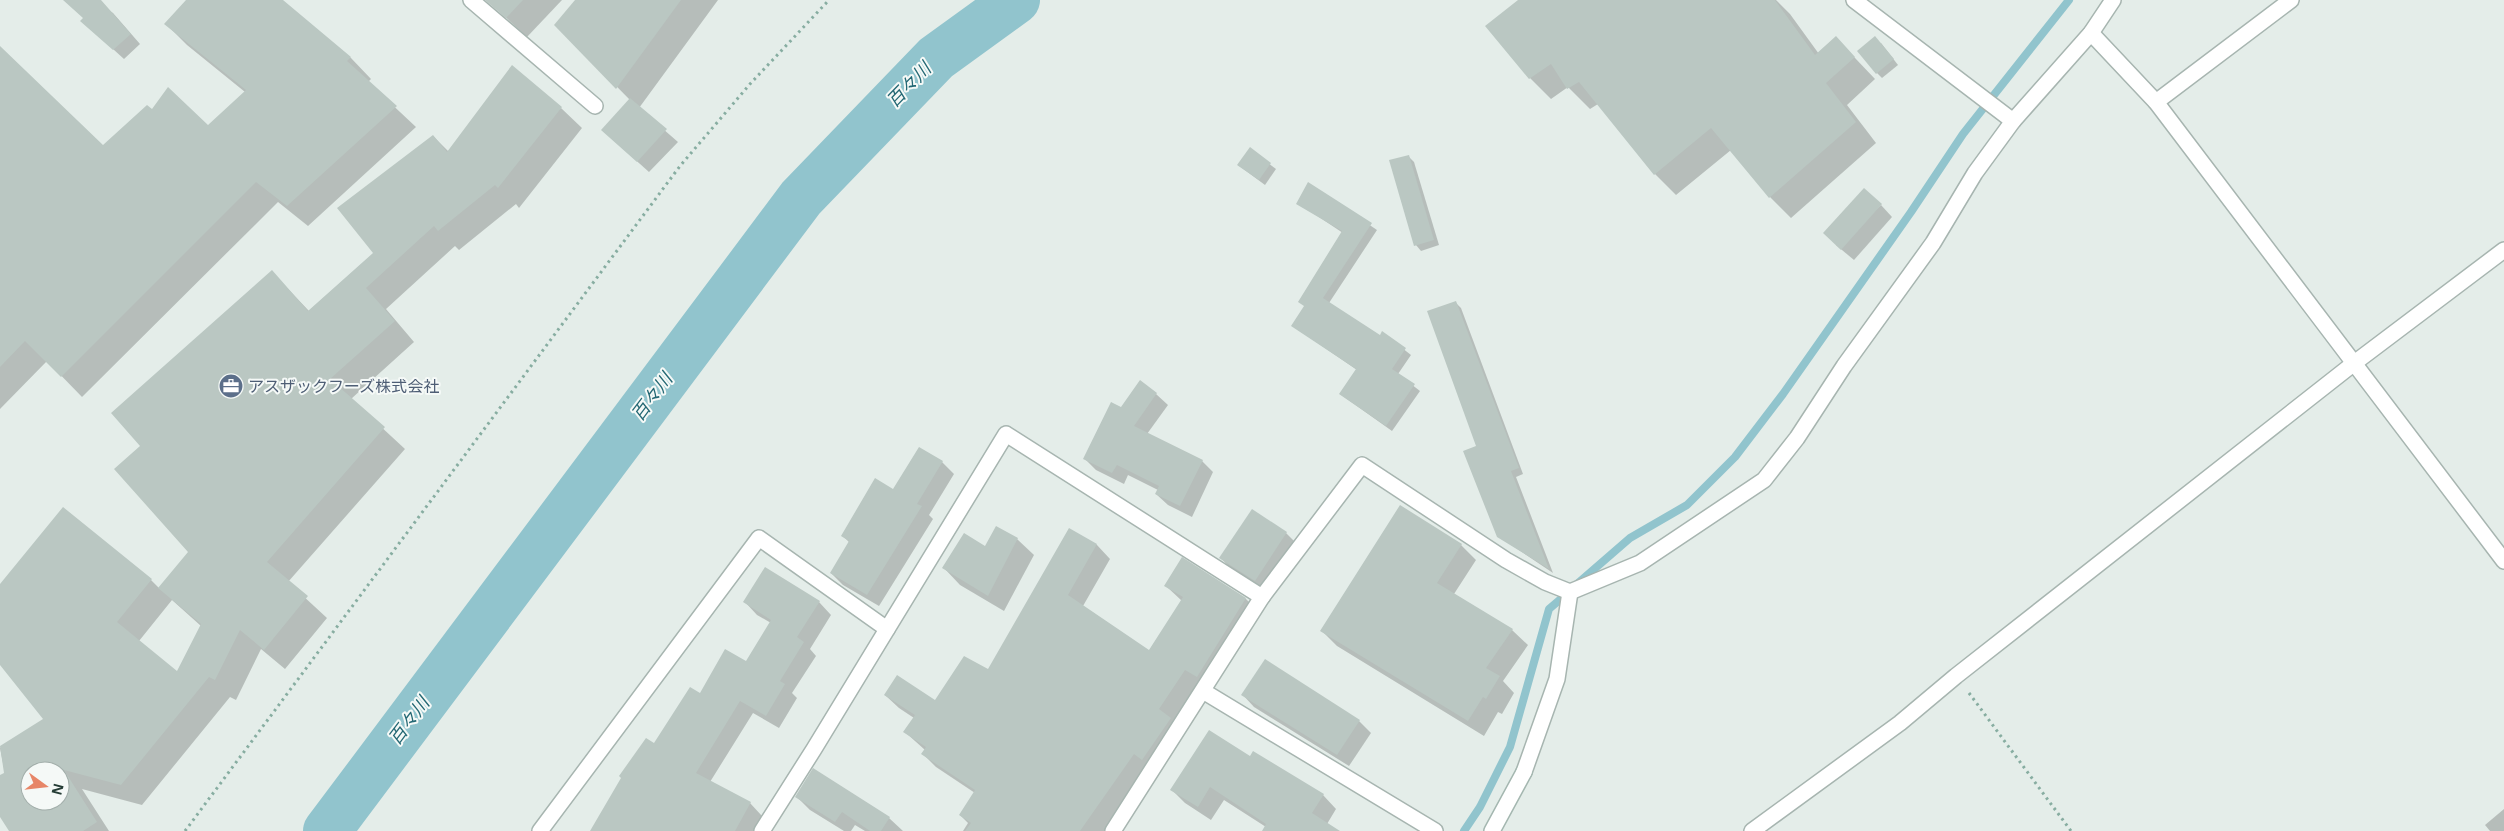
<svg xmlns="http://www.w3.org/2000/svg" width="2504" height="831" font-family="'Open Sans','Noto Sans JP',sans-serif">
<style>
.shadow{fill:#0003;fill-rule:evenodd}
.lines{fill:none;stroke-linecap:round;stroke-linejoin:round}
.stream{stroke:#91c4cd;stroke-width:8}
.river{stroke:#91c4cd;stroke-width:48}
.building{fill:#bac7c2;fill-rule:evenodd}
.street-casing{stroke:#a7b5b0;stroke-width:18}
.secondary-casing{stroke:#a4b7b0;stroke-width:18}
.path{stroke:#87ada1;stroke-width:3;stroke-dasharray:2.5 4;stroke-linecap:butt}
.street{stroke:#fff;stroke-width:15}
.secondary{stroke:#fff;stroke-width:15}
.labels{text-anchor:middle;stroke-width:4;stroke-linejoin:round;paint-order:stroke}
.service-label{font-size:16px;fill:#4e5e75;stroke:#f5f9f7;text-anchor:start}
.water-label{font-size:18px;font-style:italic;fill:#246874;stroke:#f5f9f7}
</style>
<rect width="100%" height="100%" fill="#e4ede9"/>
<!-- shadow -->
<g class="shadow">
<path d="M65,0H93L113,13L140,44L124,59L92,30L85,19Z"/>
<path d="M188,0H281L351,58L371,79L368,82L416,127L308,226L278,202L82,397L47,361L0,409V48L103,147L152,111L208,127L245,92L187,45L166,24Z"/>
<path d="M487,0H562L527,37Z"/>
<path d="M576,0H718L639,108L678,142L649,172L602,130L630,100L556,25Z"/>
<path d="M1520,0H1776L1790,14L1819,54L1836,38L1875,79L1847,105L1876,143L1791,218L1770,197L1731,150L1676,195L1655,174L1598,104L1590,109L1568,87L1551,99L1530,78Z"/>
<path d="M1881,43L1898,65L1882,78L1877,73Z"/>
<path d="M561,108L582,128L519,208L516,204L459,250L455,246L386,309L414,342L351,399L405,449L288,582L327,618L285,669L261,649L236,700L230,697L142,805L82,789L109,831H10L0,815V777L5,773L0,748L45,719L0,663V586L151,580L160,589L189,552L142,446L272,272L309,311L374,253L433,136L449,152ZM172,600L201,626L177,673L139,641ZM30,771H60V801H30Z"/>
<path d="M1250,149L1276,169L1265,185L1238,165Z"/>
<path d="M1408,156L1414,162L1439,245L1421,251L1416,245Z"/>
<path d="M1309,184L1377,230L1329,303L1380,337L1383,333L1411,355L1398,374L1420,391L1392,431L1340,394L1357,370L1293,326L1305,307L1343,233L1298,203Z"/>
<path d="M1881,205L1892,217L1854,260L1836,245Z"/>
<path d="M1455,302L1461,308L1523,474L1516,477L1553,573L1498,536L1478,447Z"/>
<path d="M1156,394L1168,405L1147,434L1202,461L1213,472L1192,517L1168,505L1156,494L1158,490L1128,475L1124,484L1096,470L1085,459L1122,408Z"/>
<path d="M942,462L954,474L929,515L933,519L879,606L843,585L831,573L850,543L843,536L894,491Z"/>
<path d="M1069,530L1097,545L1110,559L1083,606L1149,651L1182,601L1166,586L1182,559L1246,599L1259,612L1211,690L1199,682L1173,721L1183,732L1148,767L1105,831H963L968,823L960,815L975,793L936,767L923,754L925,750L905,732L914,718L899,708L885,695L936,702L989,671Z"/>
<path d="M1286,533L1298,545L1267,592L1232,570L1221,558Z"/>
<path d="M1017,539L1034,555L1004,611L960,585L944,568L986,548Z"/>
<path d="M1461,545L1476,560L1454,594L1512,630L1528,645L1503,681L1514,693L1502,714L1498,712L1484,736L1337,646L1322,631Z"/>
<path d="M745,602H819L831,615L810,649L816,656L792,693L797,698L779,728L753,713L710,782L750,803L762,816L754,831H591L654,745L700,695L746,663L771,623L757,615Z"/>
<path d="M1243,695L1359,721L1371,733L1349,766L1254,707Z"/>
<path d="M1250,758L1323,795L1336,809L1327,824L1338,831H1263L1266,827L1224,800L1211,820L1185,803L1172,790Z"/>
<path d="M796,796L889,818L903,831H865L855,825L851,831H844L810,810Z"/>
<path d="M2504,809V831H2490L2485,825Z"/>
</g>
<g class="lines">
<!-- stream -->
<g class="stream">
<path d="M1577,584L1630,538L1687,505L1735,457L1783,394L1911,212L1963,134L2069,0"/>
<path d="M1464,831L1480,807L1510,747L1549,609L1569,592"/>
</g>
<!-- river -->
<path class="river" d="M327,831L801,198L936,58L1016,0"/>
</g>
<!-- building -->
<g class="building">
<path d="M63,0H101L131,34L113,50L80,21L83,18Z"/>
<path d="M186,0H283L351,57L347,61L397,106L287,206L256,182L61,377L25,341L0,367V46L103,145L147,105L152,109L168,87L208,125L246,90L164,24Z"/>
<path d="M485,0H523L506,18Z"/>
<path d="M575,0H681L616,89L554,25Z"/>
<path d="M1518,0H1775L1815,55L1836,36L1855,57L1826,83L1856,122L1769,198L1711,128L1654,175L1579,82L1567,89L1551,64L1529,79L1485,26Z"/>
<path d="M1875,36L1894,59L1876,74L1857,51Z"/>
<path d="M512,65L562,107L498,188L495,185L438,231L434,226L366,288L395,321L330,379L385,427L267,562L308,596L264,650L240,630L215,680L209,677L121,785L64,770L97,822L83,831H9L0,817V775L4,773L0,746L43,719L0,665V584L63,507L152,579L117,622L177,671L201,624L158,588L188,552L114,469L140,446L111,413L272,270L308,311L373,253L337,208L433,135L447,152ZM30,771H60V801H30Z"/>
<path d="M630,98L667,129L637,162L601,130Z"/>
<path d="M1250,147L1271,163L1259,180L1237,165Z"/>
<path d="M1409,155L1434,240L1414,246L1389,160Z"/>
<path d="M1308,182L1372,223L1323,298L1380,335L1382,331L1406,348L1392,369L1415,384L1386,426L1339,394L1356,369L1291,326L1304,306L1298,302L1342,231L1296,204Z"/>
<path d="M1864,188L1882,204L1841,250L1823,233Z"/>
<path d="M1456,301L1519,468L1511,471L1549,569L1497,537L1463,451L1476,446L1427,311Z"/>
<path d="M1140,380L1157,393L1134,426L1203,460L1180,506L1155,494L1159,486L1117,465L1112,473L1083,459L1111,402L1121,407Z"/>
<path d="M919,447L943,461L917,504L922,506L867,595L830,573L849,541L841,536L875,478L893,489Z"/>
<path d="M1400,505L1462,544L1437,583L1513,629L1486,668L1500,676L1486,699L1483,697L1468,721L1320,631Z"/>
<path d="M1252,509L1287,532L1255,581L1219,558Z"/>
<path d="M996,526L1018,538L988,596L942,568L964,533L985,546Z"/>
<path d="M1069,528L1097,544L1068,595L1149,650L1183,597L1164,586L1182,557L1246,598L1197,677L1185,670L1159,709L1171,718L1142,760L1134,754L1080,831H965L971,823L959,815L975,790L921,754L926,747L903,732L915,715L884,695L897,675L935,700L964,656L988,669Z"/>
<path d="M765,567L820,601L797,637L804,642L780,681L785,684L766,716L740,701L696,773L751,802L735,831H590L621,778L619,776L646,738L654,743L690,687L700,693L725,649L746,661L771,620L743,602Z"/>
<path d="M1265,659L1360,720L1337,755L1241,695Z"/>
<path d="M1209,730L1250,756L1253,751L1324,794L1312,813L1340,831H1262L1266,824L1210,787L1198,807L1170,790Z"/>
<path d="M813,768L890,817L881,831H870L842,812L835,822L795,797Z"/>
</g>
<g class="lines">
<defs>
<g id="street">
<path d="M471,0L595,106"/>
<path d="M1854,0L2013,121"/>
<path d="M2091,33L2156,102L2504,561"/>
<path d="M2156,102L2291,0"/>
<path d="M1203,691L1435,831"/>
<path d="M1524,772L1557,679L1570,592"/>
<path d="M540,831L759,538L887,629"/>
<path d="M762,831L814,749L1006,434L1262,597"/>
<path d="M1113,831L1262,597L1362,465L1506,560L1545,582L1570,592L1640,563L1764,480L1797,438L1844,366L1933,243L1975,173L2013,121L2091,33L2113,0"/>
<path d="M1752,831L1900,723L1956,676L2353,364L2504,250"/>
</g>
<path id="secondary" d="M1492,831L1524,772"/>
</defs>
<!-- street casing -->
<use href="#street" class="street-casing"/>
<!-- secondary casing -->
<use href="#secondary" class="secondary-casing"/>
<!-- path -->
<g class="path">
<path d="M1969,693L2071,831"/>
<path d="M185,831L680,166L750,84L829,0"/>
</g>
<!-- street -->
<use href="#street" class="street"/>
<!-- secondary -->
<use href="#secondary" class="secondary"/>
</g>
<!-- icons -->
<defs>
<symbol id="office-disc" viewBox="-11 -11 22 22"><circle r="9.5" fill="#5c6f8a" stroke="#f5f9f7"/><path d="M-6-3h4V-5.5h4V-3h4V5H-6ZM-1-4.5V-3h2v-1.5ZM-6 0V1H6V0Z" fill="#fff"/></symbol>
</defs>
<g fill-rule="evenodd">
<use href="#office-disc" x="217" y="372" width="28" height="28"/>
</g>
<g class="labels">
<!-- service labels -->
<g class="service-label">
<text x="248" y="392">アスザックフーズ株式会社</text>
</g>
<!-- water labels -->
<g class="water-label">
<text transform="translate(909 85) rotate(-46)" y="6">百々川</text>
<text transform="translate(652 397) rotate(-53)" y="6">百々川</text>
<text transform="translate(409 721) rotate(-53)" y="6">百々川</text>
</g>
</g>
<!-- north arrow -->
<g transform="translate(45 786) rotate(105)"><circle r="24" fill="#f5f9f7" stroke="#a2aeaa"/>
<path d="M0-4L9 19L0 12L-9 19Z" fill="#e78668"/>
<text y="-8" font-size="14" font-weight="bold" text-anchor="middle" fill="#253d36">N</text>
</g>
</svg>
